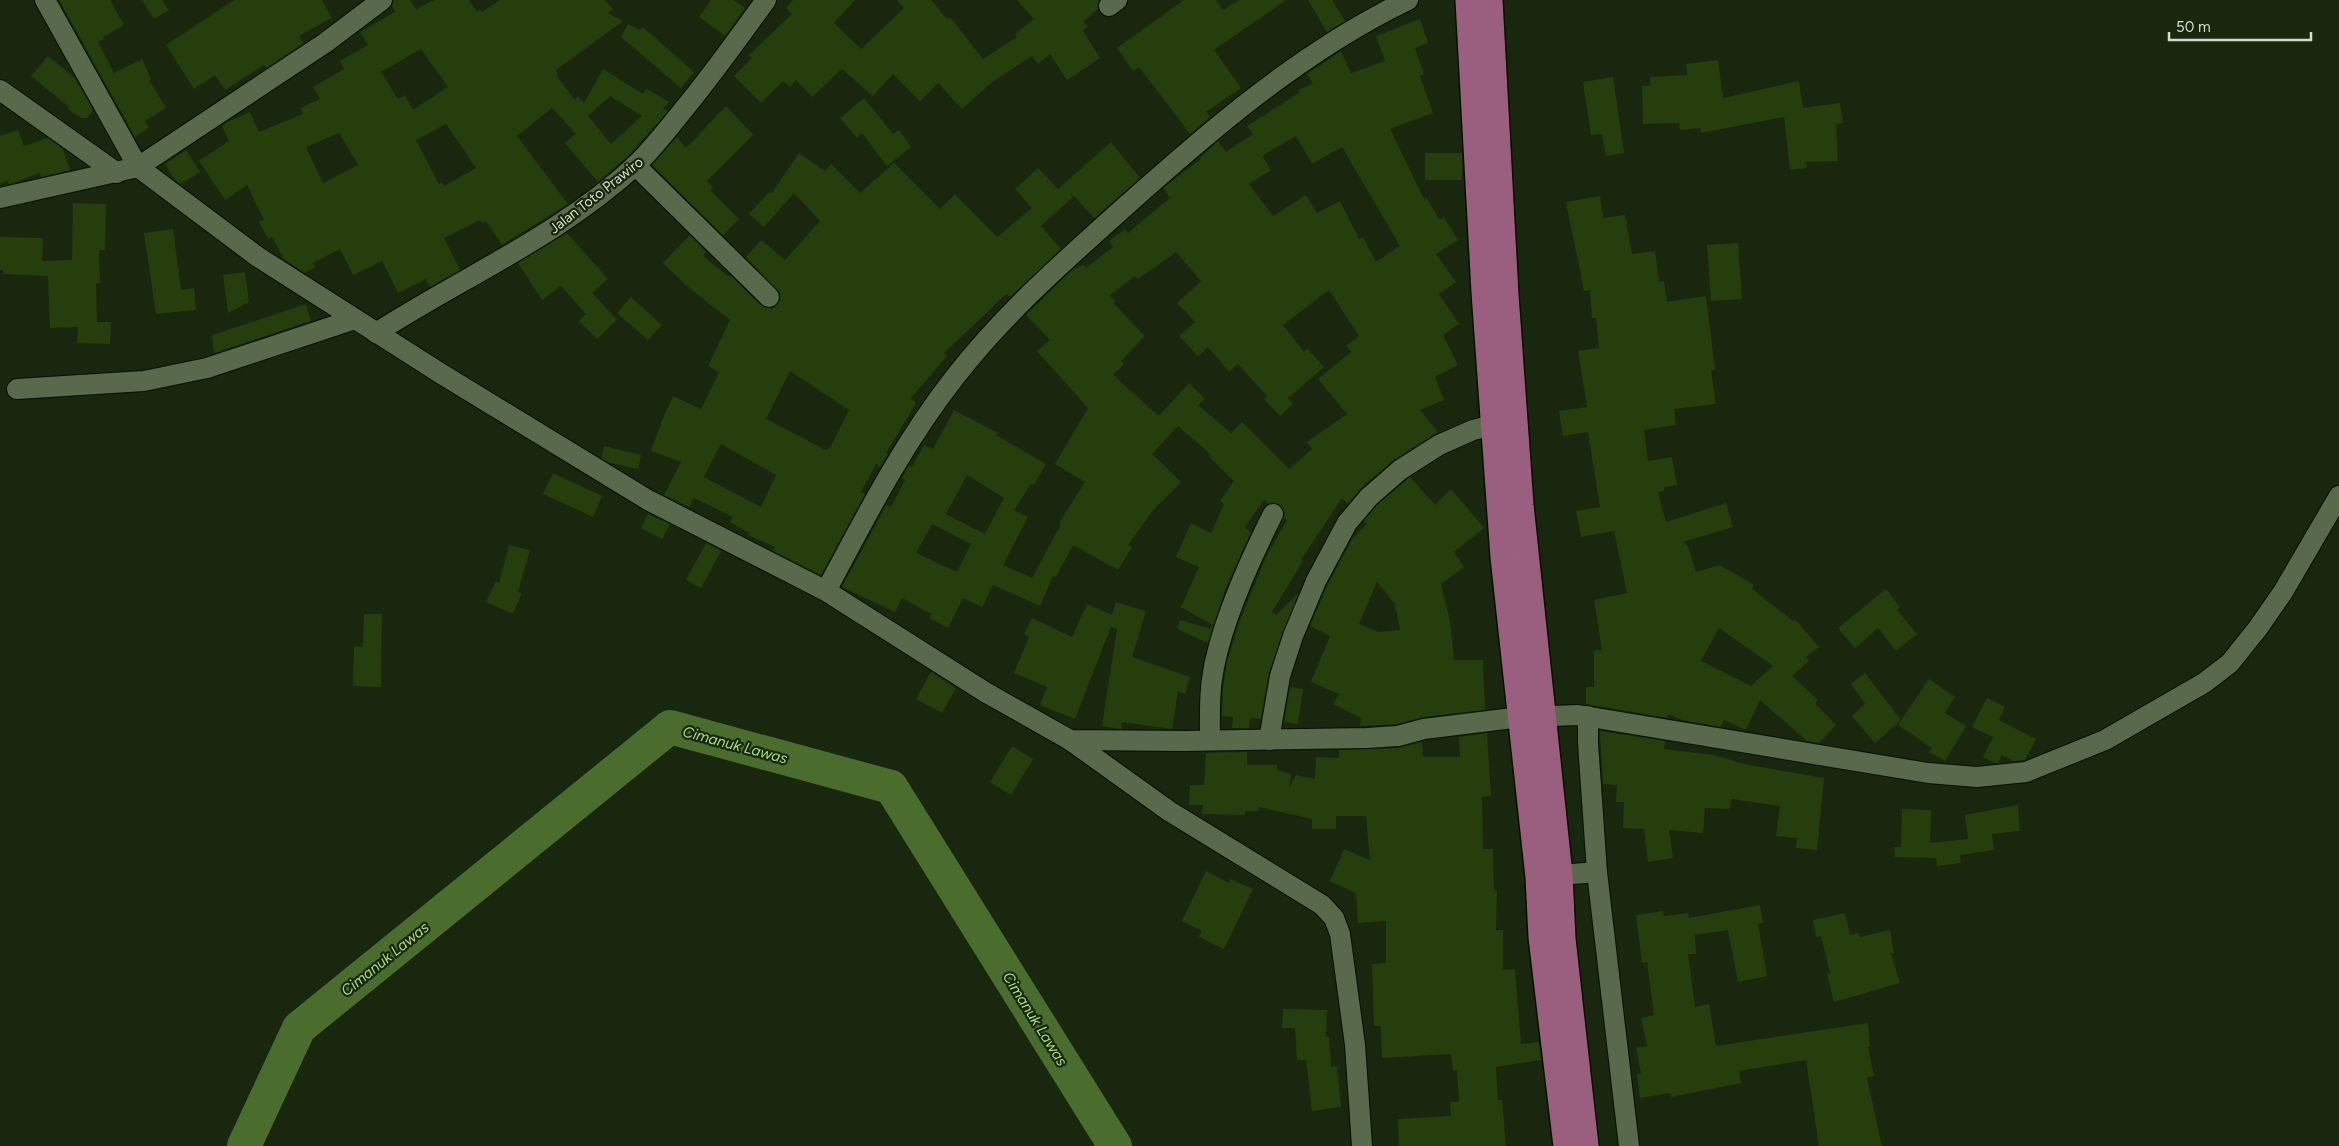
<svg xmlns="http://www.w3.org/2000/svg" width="2339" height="1146" font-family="Figtree,sans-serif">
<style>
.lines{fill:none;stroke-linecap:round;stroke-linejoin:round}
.river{stroke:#4a6d2d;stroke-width:34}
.building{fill:#253e0c;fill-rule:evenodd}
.minor-casing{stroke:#041000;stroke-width:22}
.major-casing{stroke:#041000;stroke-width:28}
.minor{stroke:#58694c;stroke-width:20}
.major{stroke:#9a5e7e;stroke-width:25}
.labels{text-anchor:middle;stroke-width:4.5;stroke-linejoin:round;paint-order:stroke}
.street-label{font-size:14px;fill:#d4dece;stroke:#19270e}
.water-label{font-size:15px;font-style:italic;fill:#a8db81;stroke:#19270e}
</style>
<rect width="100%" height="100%" fill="#19270e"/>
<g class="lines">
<!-- river -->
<path class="river" d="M244,1146L299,1028L670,727L891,787L1115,1146"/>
</g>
<!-- building -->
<g class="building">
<path d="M59,0H110L124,25L103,37L104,39L98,42L114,73L142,59L151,79L149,80L166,108L145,121L149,128L135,137Z"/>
<path d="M142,0H162L169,10L154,19Z"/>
<path d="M234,0H322L332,18L299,36L304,43L266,68L264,65L225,90L215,75L194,89L166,45Z"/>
<path d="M394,0H410L416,9L434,0H469L477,12L480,9L482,12L500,0H605L613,9L608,13L623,21L556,70L558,73L556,75L575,100L578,96L584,103L603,69L643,94L647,89L669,102L663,108L668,111L629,155L598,182L565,143L576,134L552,108L517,136L568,204L502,245L486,221L482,223L480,220L444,238L460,270L430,287L426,279L398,293L382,261L353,275L340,249L313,263L315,267L305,273L284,259L272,237L268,239L259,222L264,220L247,185L225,200L199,161L229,141L222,126L227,122L250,112L259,132L303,114L300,108L320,99L313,87L344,69L340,61L368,45L360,32L395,12L392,6ZM421,49L448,87L413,110L405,95L398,99L381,72ZM610,96L642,116L611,144L588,116ZM446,124L476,168L444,186L442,182L439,184L416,140ZM339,133L358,165L323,183L306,147Z"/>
<path d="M711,0H734L745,8L725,36L699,17Z"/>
<path d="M793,0H855L834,23L861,49L904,8L897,0H931L947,19L950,17L983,59L1017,37L1015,34L1034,19L1017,0H1099L1098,9L1083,22L1088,26L1083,31L1100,58L1067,80L1050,54L1038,64L1032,56L992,82L962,109L938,83L920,101L893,74L873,96L842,69L812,97L796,80L790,87L783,81L761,103L734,76L752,58L749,55L792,14L786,8Z"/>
<path d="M1184,0H1216L1223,10L1239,0H1286L1214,50L1241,88L1206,112L1210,117L1190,134L1139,67L1133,71L1117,48Z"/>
<path d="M1308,0H1332L1345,21L1327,32Z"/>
<path d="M1420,19L1428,43L1415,48L1424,74L1420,76L1433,113L1390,129L1425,201V196L1440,220L1444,217L1458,240L1436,254L1456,282L1439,294L1459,324L1443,335L1458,365L1435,377L1444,400L1420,410L1438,432L1392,461L1361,488L1348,504L1342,498L1301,560L1303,561L1272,612L1276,615L1298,594L1269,672L1261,719L1250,718L1249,728H1232L1233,717L1222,716L1223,688L1227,662L1240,620L1266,557L1287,520L1284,518L1285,513L1279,504H1268L1264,500L1245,527L1251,532L1225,590L1208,643L1177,629L1180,620L1211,629L1213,625L1181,607L1199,567L1176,557L1191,523L1211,533L1224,504L1220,501L1234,481L1209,456L1210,454L1178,426L1152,454L1181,482L1154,509L1128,545L1132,547L1118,570L1073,545L1056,577L1053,576L1040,606L993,585L982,607L963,598L948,628L929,618L931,614L902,598L895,612L842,587L886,505L891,507L905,480L902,478L909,465L912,467L924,445L933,449L954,410L998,433L996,435L1046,464L1034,485L1031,484L1014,510L1028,517L1003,565L1032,578L1061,524L1059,523L1085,482L1055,464L1088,408L1037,351L1050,340L1026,315L1072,270L1084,265L1086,268L1113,247L1109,241L1125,229L1128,233L1170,198L1163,188L1201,159L1200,158L1218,141L1226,152L1253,134L1247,126L1299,93L1298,90L1313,84L1307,74L1341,51L1351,73L1385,61L1376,36ZM1296,136L1312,164L1342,147L1400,246L1376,262L1363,237L1359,239L1340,201L1317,213L1306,195L1273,216L1249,184L1271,170L1262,156ZM1176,252L1201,281L1177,303L1195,322L1179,336L1198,356L1208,347L1229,372L1238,364L1267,396L1264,399L1280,416L1293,404L1288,398L1324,367L1307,348L1304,352L1283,325L1329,290L1359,336L1346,346L1351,352L1318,379L1347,414L1307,442L1312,449L1289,469L1242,422L1231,433L1198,405L1205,399L1189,383L1159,416L1113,375L1124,364L1121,361L1145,336L1113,303L1115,301L1110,295L1135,276L1138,279ZM967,475L1004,498L985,534L946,514ZM932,524L971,544L957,572L916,553Z"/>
<path d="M628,24L640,30L643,27L694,72L681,88L621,37Z"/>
<path d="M48,56L75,78L93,110L87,118H81L68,109L69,107L31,76Z"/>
<path d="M1718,60L1723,98L1799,81L1803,108L1840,103L1843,123L1836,124L1838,161L1806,162L1807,168L1790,170L1784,117L1701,133L1700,128L1680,130L1679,123L1643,124L1642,86H1650V77L1687,75L1686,64Z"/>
<path d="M1613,77L1624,153L1606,156L1602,134L1591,135L1583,82Z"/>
<path d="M864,98L893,134L899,130L911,147L887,166L862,133L857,138L840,118Z"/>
<path d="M726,106L753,135L707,181L713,187L710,190L739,219L723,235L652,165L677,137L686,148Z"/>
<path d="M18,130L24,146L48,138L63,149L70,170L41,177L40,173L16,182L9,184L8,181L0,184V136Z"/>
<path d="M1111,142L1140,178L1094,218L1074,196L1041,226L1061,249L1010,297L1007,294L1004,296L944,353L947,356L911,398L916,403L886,453L888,454L880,467L876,464L861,492L865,494L821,575L773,551L775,547L748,535L749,533L730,522L733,517L694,498L689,507L664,495L681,462L651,451L663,418L673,396L701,409L719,372L708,366L730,320L687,286L663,263L690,235L706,252L703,256L729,277L730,275L761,305L772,309L780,300V293L746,257L761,240L785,260L820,221L794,193L764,227L749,214L770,191L772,193L799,153L825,171L831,164L860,193L894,163L940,209L955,194L997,237L1032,208L1015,189L1038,168L1058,189ZM790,371L849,410L830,448L826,450L766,419ZM721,444L776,475L761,507L704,477Z"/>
<path d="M186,150L200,172L181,184L175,180L165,164Z"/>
<rect x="1425" y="153" width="37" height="27"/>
<path d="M1600,196L1603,218L1625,215L1632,254L1655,251L1659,282L1664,281L1667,302L1706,296L1715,370H1711L1716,404L1674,409L1676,425L1644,430L1648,461L1672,457L1677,485L1664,487V491L1658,492L1666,522L1726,503L1733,527L1683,542L1688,546L1696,572L1720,565L1754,585L1752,589L1793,621L1795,619L1819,647L1806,657L1809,661L1792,676L1818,700L1815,704L1836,725L1819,743L1807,741L1760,700L1746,730L1724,720L1721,727L1682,720L1668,714V718L1586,704V687H1594V650H1602L1594,600L1627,593L1614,531L1581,537L1576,511L1600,507L1588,432L1563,436L1559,411L1587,407L1578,351L1599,348L1596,318H1592L1590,290L1584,291L1566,202ZM1719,628L1773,666L1751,686L1701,661Z"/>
<path d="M73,203L106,204L105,250H99L100,283H96L97,322H111L110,344L77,343L78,327L50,328L48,276L3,274V270H0V237L43,238L42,261L72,260Z"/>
<path d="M173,229L181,290L194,288L196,310L156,314L144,233Z"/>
<path d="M567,233L608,279L592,293L617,320L597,339L579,321L586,314L561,286L542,300L518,263Z"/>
<path d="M1738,243L1742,299L1711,301L1707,245Z"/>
<path d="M245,272L249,302L228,313L223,275Z"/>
<path d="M631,297L662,325L648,340L617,313Z"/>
<path d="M306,304L311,321L214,353L212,335Z"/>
<path d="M604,446L641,455L638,469L610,463L601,458Z"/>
<path d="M553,473L602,496L593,517L543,494Z"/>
<path d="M1410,477L1435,505L1451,489L1484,528L1454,552L1464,567L1441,584L1450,621L1454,660H1483L1485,710L1423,717L1396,724L1360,726L1361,718L1333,704L1339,694L1311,682L1330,636L1310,626L1327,586L1352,539L1367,524L1364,521L1377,505ZM1377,582L1395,604L1400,630L1378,632L1359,624Z"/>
<path d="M648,514L670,524L662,539L641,528Z"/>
<path d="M706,543L721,551L701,588L686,580Z"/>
<path d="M509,545L530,550L518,592L522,593L513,614L486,602L496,581L499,583Z"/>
<path d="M1886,589L1900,607L1897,610L1917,634L1896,651L1878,628L1855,648L1838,628Z"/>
<path d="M1116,602L1146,611L1132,657L1190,677L1185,694L1178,691L1172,729L1122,722L1121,729L1102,726L1117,629L1111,627L1075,719L1040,705L1047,687L1014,673L1029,637L1024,634L1032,618L1072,637L1087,604L1112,615Z"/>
<path d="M364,614H382L381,687L353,686L354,646L363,647Z"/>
<path d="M931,672L956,688L942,713L916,699Z"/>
<path d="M1865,673L1901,720L1875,743L1852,716L1865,704L1851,684Z"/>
<path d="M1929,679L1955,697L1945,713L1966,726L1945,761L1929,752L1932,748L1898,725Z"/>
<path d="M1290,687L1303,689L1298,724L1284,722Z"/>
<path d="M1987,698L2005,707L1999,720L2036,739L2025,760L2013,761L2002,755L1998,763H1995L1983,757L1993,737L1972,727Z"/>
<path d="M1600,731L1665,741L1664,749L1713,755L1749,765L1824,778L1817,850L1796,848L1797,838L1776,836L1780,806L1732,799L1729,809L1705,808L1703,833L1669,830L1673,858L1648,862L1644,829L1623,828L1624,802H1616L1617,785L1603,784Z"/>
<path d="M1487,733L1491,796L1482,797L1483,849H1493L1494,890H1497L1496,930H1503V970L1515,969L1521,1044L1539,1042L1541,1060L1496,1067L1498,1100H1502L1506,1146H1399L1398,1119L1451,1116L1450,1102H1459L1457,1070L1453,1071L1451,1054L1382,1058L1381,1026H1374L1372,964L1386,963V921L1358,923L1356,893L1330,881L1344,849L1370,860L1366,816H1336V829H1312V819L1259,807L1258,811H1245V815L1202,814L1203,805H1189L1190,785H1204L1206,753L1247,752V765H1277V770L1291,774L1289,788L1296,775L1315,779L1316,757L1339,758V750L1399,748L1422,742L1423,757H1460L1459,737Z"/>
<path d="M1012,746L1033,759L1011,795L990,782Z"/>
<path d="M2018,805L2020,831L1992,834L1994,850L1960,855L1961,863L1937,866L1936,858L1895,857L1894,847H1901L1902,809L1931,810L1930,843L1968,839L1965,815Z"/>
<path d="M1206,871L1229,883L1230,879L1253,889L1224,949L1199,937L1202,931L1182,921Z"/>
<path d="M1760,905L1763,923L1758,924L1767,976L1738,982L1728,930L1695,935L1696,954H1688L1695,1007L1709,1004L1716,1046L1868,1023L1870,1047H1868L1874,1076L1867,1078L1882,1146H1819L1806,1060L1739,1071L1741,1083L1671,1097L1670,1093L1640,1098L1637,1074L1641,1073L1636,1048L1647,1046L1641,1018L1654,1015L1647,962L1642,963L1636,915L1663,911L1664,916L1688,913L1689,918Z"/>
<path d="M1845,913L1850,935L1859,933L1860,937L1890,930L1894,953H1891L1900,983L1834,1002L1827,974L1830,973L1821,936L1816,937L1813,920Z"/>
<path d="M1283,1009L1327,1010L1326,1037H1329L1331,1067L1337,1066L1341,1107L1312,1111L1306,1060H1297L1295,1028H1282Z"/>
</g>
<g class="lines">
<defs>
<g id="minor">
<path d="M45,0L138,167L325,43L382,0"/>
<path d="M1109,6L1117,0"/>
<path d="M0,90L117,173"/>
<path d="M635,165L769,297"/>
<path d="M0,198L138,167L258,257L440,373L648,500L826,591L985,692L1070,740L1184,741L1367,738L1398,736L1424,729L1521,717L1578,715L1928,773L1977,777L2026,772L2105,740L2204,683L2230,663L2258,628L2283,592L2339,496"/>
<path d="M376,333C463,277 561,235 637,164C654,147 669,128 684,109C713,74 739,37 766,0"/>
<path d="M17,389L144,381L207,368L355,319"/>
<path d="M826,591C865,518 903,443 955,377C1002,316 1061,264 1119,212C1207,133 1300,52 1408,0"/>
<path d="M1588,716V743L1597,872L1629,1146"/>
<path d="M1070,740L1169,811L1322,905L1334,918L1340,934L1355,1045L1362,1146"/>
<path d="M1210,740C1210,720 1209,698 1212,679C1219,628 1250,560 1273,514"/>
<path d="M1269,740L1280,676L1293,636L1316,581L1347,523L1369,497L1400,470L1439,445L1473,430L1506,422"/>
<path d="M1560,875L1597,872"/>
</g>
<g id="major">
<path d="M1468,0L1484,292L1503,557L1538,877L1541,937L1566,1146"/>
<path d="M1490,0L1506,295L1521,505L1560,875L1563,939L1586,1146"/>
</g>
</defs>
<!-- minor casing -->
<use href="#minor" class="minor-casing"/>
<!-- major casing -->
<use href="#major" class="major-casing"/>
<!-- minor -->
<use href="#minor" class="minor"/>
<!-- major -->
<use href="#major" class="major"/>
</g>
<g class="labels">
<!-- street labels -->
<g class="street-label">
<text transform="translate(596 195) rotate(-38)" y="5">Jalan Toto Prawiro</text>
</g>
<!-- water labels -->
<g class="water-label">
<text transform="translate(735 745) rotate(15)" y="5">Cimanuk Lawas</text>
<text transform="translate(385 959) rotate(-39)" y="5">Cimanuk Lawas</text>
<text transform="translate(1035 1019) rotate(58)" y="5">Cimanuk Lawas</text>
</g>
</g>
<!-- scale -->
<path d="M2169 32v8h142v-8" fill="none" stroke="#d4dece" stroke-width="2.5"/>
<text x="2176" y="32" font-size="15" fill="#d4dece" stroke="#19270e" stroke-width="4" paint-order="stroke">50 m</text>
</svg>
